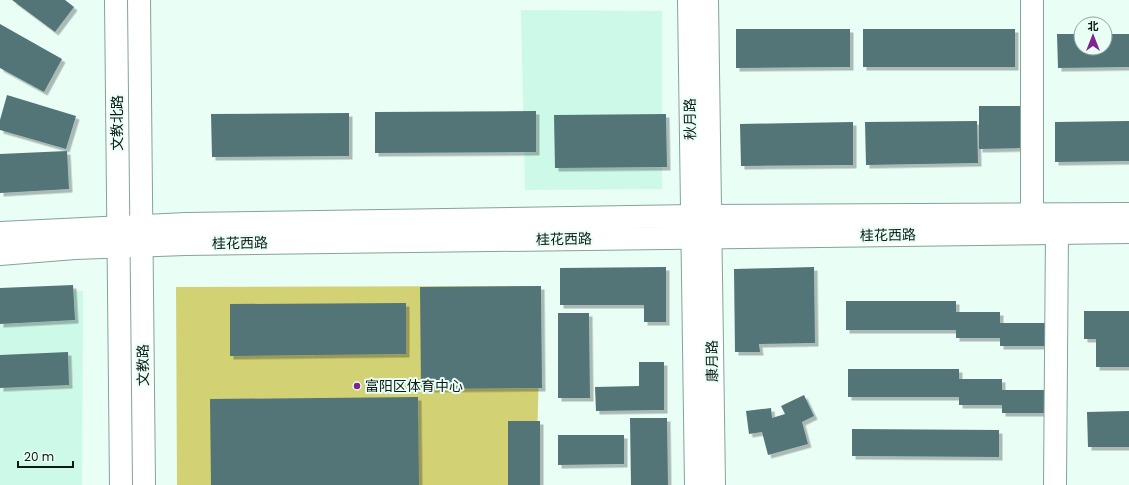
<svg xmlns="http://www.w3.org/2000/svg" width="1129" height="485" font-family="Poppins,'Noto Sans SC',sans-serif">
<style>
.built{fill:#cdf9e8}
.green{fill:#d2d275}
.building{fill:#527577;filter:url(#shadow)}
.lines{fill:none;stroke-linecap:round;stroke-linejoin:round}
.minor-casing{stroke:#83a497;stroke-width:24}
.major-casing{stroke:#83a497;stroke-width:24}
.minor{stroke:#fff;stroke-width:22}
.major{stroke:#fff;stroke-width:22}
.poi-dot{fill:#812490;stroke:#e9fef5;stroke-width:1.5}
.labels{text-anchor:middle;stroke-width:4;stroke-linejoin:round;paint-order:stroke}
.street-label{font-size:14px;fill:#0d1915;stroke:#e9fef5}
.poi-label{font-size:14px;fill:#0d1915;stroke:#e9fef5;text-anchor:start}
</style>
<defs>
<filter id="shadow"><feDropShadow dx="3.5" dy="3.5" stdDeviation="0" flood-color="#0004"/></filter>
</defs>
<rect width="100%" height="100%" fill="#e9fef5"/>
<!-- built -->
<g class="built">
<path d="M521,10L662,11V189L525,190Z"/>
<path d="M83,291L82,485H0V294Z"/>
</g>
<!-- green -->
<path class="green" d="M541,286L536,485H177L176,287Z"/>
<!-- building -->
<g class="building">
<path d="M12,0H65L74,7L55,32Z"/>
<path d="M0,24L62,59L44,92L0,68Z"/>
<path d="M736,29H850V67L736,68Z"/>
<rect x="863" y="29" width="152" height="38"/>
<path d="M1057,34H1081V48H1105V34H1129V67L1058,68Z"/>
<path d="M7,95L76,116L66,149L0,130V120Z"/>
<path d="M979,106H1023L1024,148L979,149Z"/>
<path d="M536,111V152L375,153V112Z"/>
<path d="M349,113V156L212,157L211,114Z"/>
<path d="M666,114L667,167L555,168L554,115Z"/>
<path d="M977,121L978,163L866,165L865,122Z"/>
<path d="M1129,121V161L1055,162V122Z"/>
<path d="M853,122V165L741,166L740,124Z"/>
<path d="M67,151L69,189L0,193V154Z"/>
<path d="M666,267V322H644V305H560V268Z"/>
<path d="M814,267L815,343L759,344L760,352H735L734,269Z"/>
<path d="M73,285L75,320L0,324V288Z"/>
<path d="M541,286L542,388L421,389L420,287Z"/>
<path d="M846,301H956V312H1000V323H1045V346H1000V338H956V330H846Z"/>
<path d="M406,303V354L230,356V304Z"/>
<path d="M1084,311H1129V367H1096V339H1084Z"/>
<path d="M558,313H589L590,398H558Z"/>
<path d="M68,352L69,385L0,388V355Z"/>
<path d="M639,362H664V410L596,411L595,387L639,386Z"/>
<path d="M848,369H959V379H1002V390H1048V413H1002V405H959V397H848Z"/>
<path d="M804,395L814,416L802,422L808,444L768,455L762,432L749,434L746,411L771,408L772,418L785,414L781,406Z"/>
<path d="M418,397L419,485H211L210,399Z"/>
<path d="M1129,411V447H1088L1087,412Z"/>
<path d="M630,418H667L668,485H631Z"/>
<rect x="508" y="421" width="32" height="64"/>
<path d="M852,429L999,430V457L852,456Z"/>
<path d="M558,435H624V464L558,465Z"/>
</g>
<g class="lines">
<defs>
<g id="minor">
<path d="M116,0L121,485"/>
<path d="M139,0L144,485"/>
<path d="M689,0L696,485"/>
<path d="M707,0L714,485"/>
<path d="M1032,214V0"/>
<path d="M1055,485L1057,233"/>
</g>
<g id="major">
<path d="M0,233L186,224L692,216L1129,214"/>
<path d="M0,254L75,248L185,244L1129,232"/>
</g>
</defs>
<!-- minor casing -->
<use href="#minor" class="minor-casing"/>
<!-- major casing -->
<use href="#major" class="major-casing"/>
<!-- minor -->
<use href="#minor" class="minor"/>
<!-- major -->
<use href="#major" class="major"/>
</g>
<!-- markers -->
<circle class="poi-dot" cx="357" cy="386" r="4"/>
<g class="labels">
<!-- street labels -->
<g class="street-label">
<text transform="translate(690 119) rotate(-91)" y="5">秋月路</text>
<text transform="translate(117 123) rotate(-90)" y="5">文教北路</text>
<text transform="translate(888 235) rotate(-1)" y="5">桂花西路</text>
<text transform="translate(564 239) rotate(-1)" y="5">桂花西路</text>
<text transform="translate(240 243) rotate(-1)" y="5">桂花西路</text>
<text transform="translate(712 361) rotate(-91)" y="5">康月路</text>
<text transform="translate(143 365) rotate(-91)" y="5">文教路</text>
</g>
<!-- poi labels -->
<g class="poi-label">
<text x="365" y="391">富阳区体育中心</text>
</g>
</g>
<!-- north arrow -->
<g transform="translate(1093 36)"><circle r="19" fill="#e9fef5" stroke="#91a29b"/>
<path d="M0-3L7 15L0 10L-7 15Z" fill="#812490"/>
<text y="-6" font-size="11" font-weight="bold" text-anchor="middle" fill="#0d1915">北</text>
</g>
<!-- scale -->
<path d="M18 461v6h55v-6" fill="none" stroke="#0d1915" stroke-width="2"/>
<text x="24" y="461" font-size="12" fill="#0d1915" stroke="#e9fef5" stroke-width="3" paint-order="stroke">20 m</text>
</svg>
